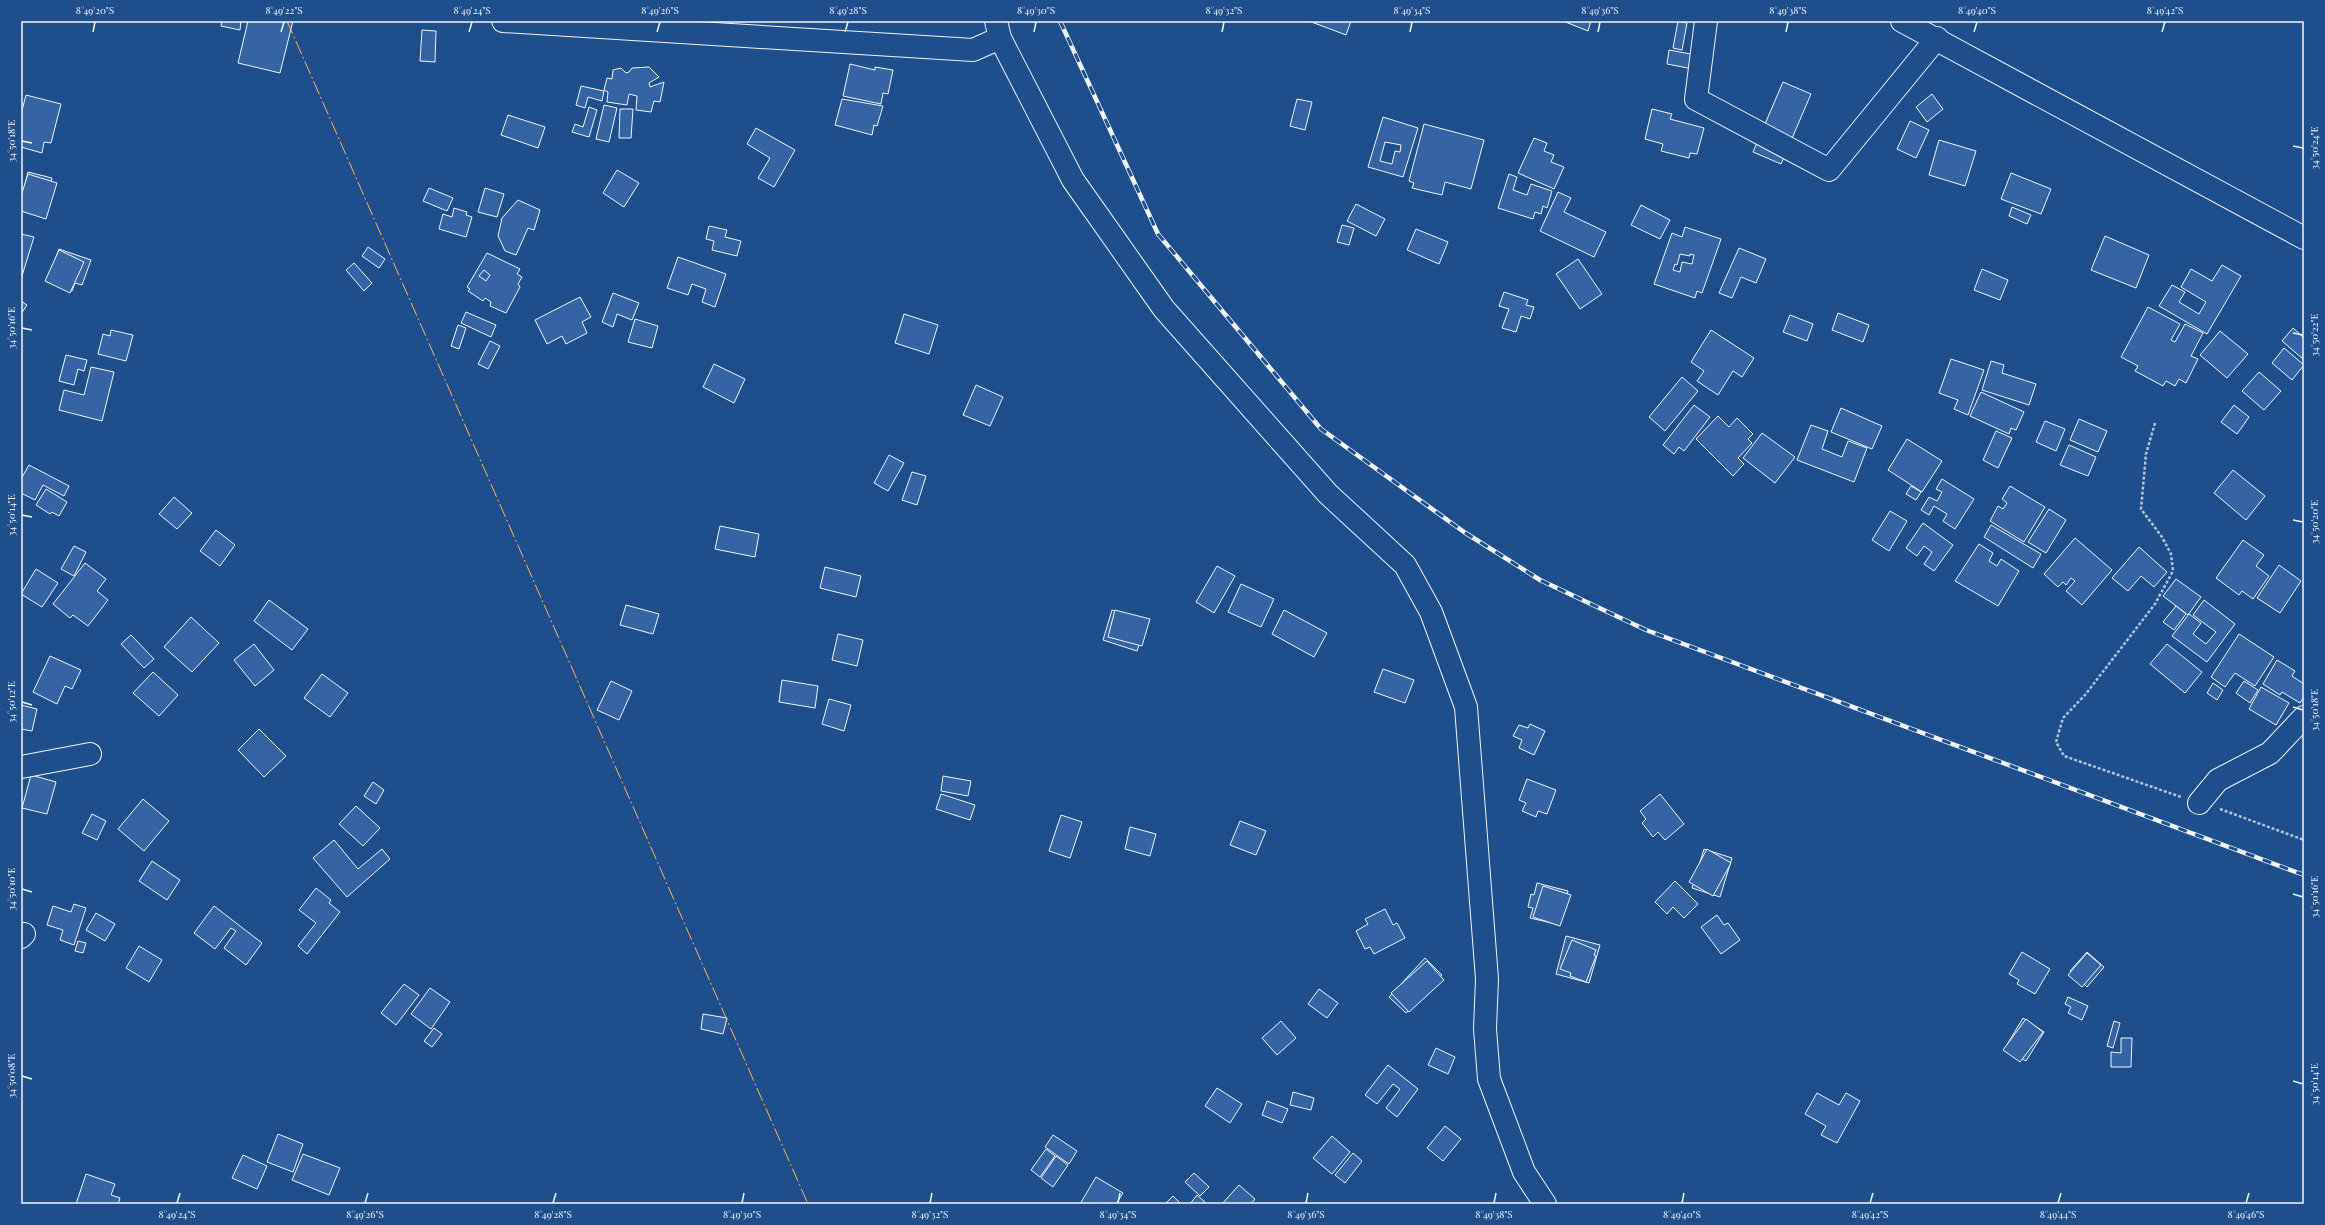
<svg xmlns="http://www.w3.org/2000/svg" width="2325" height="1225" font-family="'Playfair Display',serif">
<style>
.building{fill:#3563a3;stroke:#f2f6ff;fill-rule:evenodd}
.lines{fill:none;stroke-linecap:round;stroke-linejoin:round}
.minor-casing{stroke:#f2f6ff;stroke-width:24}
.highway-casing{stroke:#f2f6ff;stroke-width:24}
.path{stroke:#b3c4dc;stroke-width:2.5;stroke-dasharray:3 2;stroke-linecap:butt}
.minor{stroke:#1f4e8c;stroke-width:22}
.highway{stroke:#1f4e8c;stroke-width:22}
.rail-casing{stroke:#f2f6ff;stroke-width:4.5}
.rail{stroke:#1f4e8c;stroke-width:3;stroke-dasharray:9;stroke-linecap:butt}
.power{stroke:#ffb74d;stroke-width:1;stroke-dasharray:14 3 2 3;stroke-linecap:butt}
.ticks{fill:none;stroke:#f2f6ff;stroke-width:1.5}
.neatline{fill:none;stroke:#f2f6ff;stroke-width:1.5}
.ticks-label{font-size:10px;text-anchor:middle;fill:#f2f6ff}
</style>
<rect width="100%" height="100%" fill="#1f4e8c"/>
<!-- building -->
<g class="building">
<path d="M222,21H241L240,30L221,26Z"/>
<path d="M248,21H293L280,73L238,63Z"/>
<path d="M1309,21H1351L1346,35Z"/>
<path d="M1563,21H1591L1588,31Z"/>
<path d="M1678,21L1687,23L1682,50L1673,48Z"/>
<path d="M422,30L436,31L435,62L420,61Z"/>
<path d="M1669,50L1696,55L1693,69L1667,64Z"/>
<path d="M850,64L875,70V67L893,70L888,94L883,93L881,104L843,96Z"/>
<path d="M649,67L659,77L649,83L650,87L664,82L660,102L654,101L651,112L636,110L637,96L629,94L627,105L607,102L608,92L604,90L607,78L612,79L613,70L621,68L626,73L629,72L632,68Z"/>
<path d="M1783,82L1811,94L1781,164L1753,152Z"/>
<path d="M581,86L604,91L602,101L588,97L585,108L576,105Z"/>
<path d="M1932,94L1943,109L1927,122L1916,107Z"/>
<path d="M26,95L61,104L51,143L44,142L42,153L21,147V114Z"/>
<path d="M842,99L883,106L877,126L874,125L872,135L835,125Z"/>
<path d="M1297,99L1312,102L1305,130L1290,126Z"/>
<path d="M604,105L617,108L609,142L596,139Z"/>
<path d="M589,107L597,110L589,137L572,132L575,124L583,127Z"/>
<path d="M620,109H633L631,138H619Z"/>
<path d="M1652,109L1672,114L1670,119L1704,128L1697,154L1690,153L1689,158L1661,151L1663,144L1645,139Z"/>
<path d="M508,115L545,127L538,148L501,135Z"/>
<path d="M1383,117L1418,128L1403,177L1368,167ZM1385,142L1401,145L1400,152L1395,151L1392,164L1380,161Z"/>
<path d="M1910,121L1929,130L1916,158L1897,149Z"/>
<path d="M1424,124L1484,140L1471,189L1445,182L1442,195L1412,188L1414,183L1409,181Z"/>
<path d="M756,128L795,150L774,187L758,178L770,158L747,144Z"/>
<path d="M1534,138L1547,143L1544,151L1554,155L1551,162L1564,167L1554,189L1518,173Z"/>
<path d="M1939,140L1976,151L1965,186L1929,175Z"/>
<path d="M617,170L639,183L624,207L603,193Z"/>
<path d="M28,172L52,178L42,216L21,211V201Z"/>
<path d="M2011,173L2051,189L2041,214L2001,199Z"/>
<path d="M28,174L57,183L46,219L21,211V196Z"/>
<path d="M1509,174L1517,177L1513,190L1527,195L1531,184L1552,191L1547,208L1543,206L1541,214L1535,212L1533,219L1498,208Z"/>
<path d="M429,188L453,198L447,211L423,201Z"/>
<path d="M485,188L504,194L497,217L478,212Z"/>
<path d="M1558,192L1571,198L1564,212L1606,232L1594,257L1540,231Z"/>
<path d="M518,200L540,210L534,230L528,228L516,255L505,251L498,236L502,218Z"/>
<path d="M1356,204L1385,219L1376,236L1347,221Z"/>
<path d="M1641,205L1670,220L1660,239L1631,225Z"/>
<path d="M2012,207L2031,215L2027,224L2009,216Z"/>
<path d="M454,208L467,212L466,215L472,217L466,237L439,229L443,214L452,217Z"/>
<path d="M1342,225L1354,228L1349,245L1337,242Z"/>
<path d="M709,226L727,230L725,237L741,241L737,256L712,250L714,241L706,239Z"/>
<path d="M1685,227L1721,239L1702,293L1697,291L1695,298L1654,284L1672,233L1682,237ZM1680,254L1690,256V254L1694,255L1692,264L1682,262L1680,272L1673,270L1675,264L1677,265Z"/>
<path d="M1416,229L1448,242L1439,264L1407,250Z"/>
<path d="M21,234L34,237L21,279Z"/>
<path d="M2105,236L2149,255L2136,288L2091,270Z"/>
<path d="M368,247L385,259L379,268L362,256Z"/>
<path d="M1739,248L1766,259L1756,283L1741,277L1732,298L1719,293Z"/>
<path d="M59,249L91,260L82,285L75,283L72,291L47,282Z"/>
<path d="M59,250L84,262L70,293L45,281Z"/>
<path d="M487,253L520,269L517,274L522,277L518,284L520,287L506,313L490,306L491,302L485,298L483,301L468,291L470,289L467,287Z"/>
<path d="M678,257L726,274L715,307L702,302L706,289L692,284L688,295L667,288Z"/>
<path d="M1578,259L1602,294L1580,309L1556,274Z"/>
<path d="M354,263L372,283L364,291L346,270Z"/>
<path d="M2222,265L2241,276L2207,334L2159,306L2172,285L2185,292L2179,302L2199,314L2206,302L2181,287L2191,269L2212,281Z"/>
<path d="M1982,269L2008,280L2000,300L1974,290Z"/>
<path d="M484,270L490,275L486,281L479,276Z"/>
<path d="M1504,292L1528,300L1526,305L1534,307L1530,319L1521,316L1516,332L1502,328L1509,309L1499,306Z"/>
<path d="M613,293L639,303L632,320L617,314L613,327L602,322Z"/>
<path d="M580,297L591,317L582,322L587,333L566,344L562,336L547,344L535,320Z"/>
<path d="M21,301L27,305L21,314Z"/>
<path d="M2148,307L2180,324L2171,340L2175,342L2185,324L2203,333L2191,356L2198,359L2186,383L2179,379L2175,386L2166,381L2163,386L2135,371L2138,366L2121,357Z"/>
<path d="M466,312L496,325L491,337L461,323Z"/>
<path d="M1838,313L1869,325L1863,342L1832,330Z"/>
<path d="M904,314L938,325L929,354L895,343Z"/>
<path d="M1790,315L1813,324L1807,341L1783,332Z"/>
<path d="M635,319L658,326L652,348L628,342Z"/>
<path d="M458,325L466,328L459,349L451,346Z"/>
<path d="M2293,328L2304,338L2303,359L2282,341Z"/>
<path d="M111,330L133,335L126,361L98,354L103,334L110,336Z"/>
<path d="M1711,330L1754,358L1742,377L1733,371L1718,395L1697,381L1704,371L1691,362Z"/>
<path d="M2220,331L2248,354L2227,378L2200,355Z"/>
<path d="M490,341L500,346L488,369L478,364Z"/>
<path d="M2284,348L2304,365L2292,380L2272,363Z"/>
<path d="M66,355L87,360L84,371L78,369L74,385L59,381Z"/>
<path d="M1951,359L1984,370L1968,415L1954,409L1958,400L1939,393Z"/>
<path d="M1991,361L2004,365L2002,373L2036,384L2029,405L1982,390Z"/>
<path d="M714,364L745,379L734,403L703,387Z"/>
<path d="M91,367L114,372L102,421L59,410L64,390L84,395Z"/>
<path d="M2259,372L2281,391L2264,410L2242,391Z"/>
<path d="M1682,377L1698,391L1665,431L1649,417Z"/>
<path d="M976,385L1003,397L990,426L963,415Z"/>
<path d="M1981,392L2024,412L2016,430L2011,428L2009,434L1970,416Z"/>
<path d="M1694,405L1710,417L1684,451L1679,447L1674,454L1663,445Z"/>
<path d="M2234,405L2249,417L2237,434L2221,422Z"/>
<path d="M1841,408L1882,426L1872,449L1831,432Z"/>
<path d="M1718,416L1729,427L1737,418L1753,434L1748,439L1752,443L1738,458L1744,464L1733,476L1696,439Z"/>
<path d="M2079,419L2107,431L2098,452L2070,440Z"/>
<path d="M2045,421L2065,429L2056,451L2036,442Z"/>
<path d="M1811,425L1828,431L1822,449L1842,457L1848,441L1867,448L1854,482L1797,460Z"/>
<path d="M1996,431L2012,438L1998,468L1983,460Z"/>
<path d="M1762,433L1795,457L1775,483L1743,458Z"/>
<path d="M1907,439L1942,461L1922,492L1888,470Z"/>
<path d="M2069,445L2096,457L2088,476L2060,465Z"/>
<path d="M889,455L904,463L888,491L874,483Z"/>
<path d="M29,465L69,486L64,496L43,485L35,500L21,493V479Z"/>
<path d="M2233,470L2265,496L2246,520L2214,493Z"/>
<path d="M912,472L926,476L917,505L902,500Z"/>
<path d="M1942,479L1974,499L1955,529L1943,521L1947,514L1934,506L1929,515L1921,510L1929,497L1937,501L1942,492L1936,489Z"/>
<path d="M1911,486L1921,492L1916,500L1906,494Z"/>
<path d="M2010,486L2045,507L2024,542L1990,521L1998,506L2003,509L2007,503L2002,499Z"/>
<path d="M46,489L67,502L59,516L52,512L50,514L36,505Z"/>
<path d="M174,497L192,513L177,529L159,514Z"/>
<path d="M2049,509L2066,520L2046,553L2028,542Z"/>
<path d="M1890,511L1907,521L1889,551L1872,540Z"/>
<path d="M1923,523L1953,545L1934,571L1924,564L1932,552L1924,546L1917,556L1906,548Z"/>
<path d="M1991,525L2041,554L2033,568L1984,537Z"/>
<path d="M720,526L759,534L755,557L715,549Z"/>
<path d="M216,530L235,545L220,566L200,551Z"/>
<path d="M2075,538L2112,570L2082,605L2066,591L2075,581L2071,578L2066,585L2063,582L2058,587L2044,574Z"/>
<path d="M2243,540L2264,555L2256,566L2269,576L2253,599L2242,591L2239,595L2216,578Z"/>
<path d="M1979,544L1993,553L1989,561L1997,566L2001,559L2019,571L1998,606L1955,581Z"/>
<path d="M74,546L86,552L74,576L61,569Z"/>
<path d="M2139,547L2167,572L2154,587L2141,576L2128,591L2112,578Z"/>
<path d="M85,563L106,579L97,591L108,600L88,626L73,615L70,618L53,604Z"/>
<path d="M2279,565L2301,581L2280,613L2257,598Z"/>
<path d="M1217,566L1235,576L1214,613L1196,602Z"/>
<path d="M825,567L861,576L856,597L820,588Z"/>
<path d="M36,569L58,583L42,607L21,594Z"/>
<path d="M2176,579L2201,597L2188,615L2163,596Z"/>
<path d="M1241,584L1274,599L1261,627L1228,612Z"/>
<path d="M269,600L308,629L292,650L254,621Z"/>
<path d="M2204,600L2235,624L2207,662L2172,636L2189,614L2201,623L2193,634L2206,644L2216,632L2193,615Z"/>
<path d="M626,605L659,614L653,634L620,625Z"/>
<path d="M2176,606L2186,614L2174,630L2163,622Z"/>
<path d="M1112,610L1147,620L1137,651L1103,640Z"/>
<path d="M1115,610L1150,619L1142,646L1108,637Z"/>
<path d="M1284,610L1327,633L1314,657L1272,634Z"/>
<path d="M191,617L219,643L192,672L164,647Z"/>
<path d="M838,634L863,640L857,666L832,660Z"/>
<path d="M2239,634L2274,657L2255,686L2235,673L2225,687L2211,677Z"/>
<path d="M131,635L154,659L144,668L121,644Z"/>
<path d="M254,644L274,670L255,686L234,660Z"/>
<path d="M2167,644L2202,672L2185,693L2150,664Z"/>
<path d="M50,656L81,670L72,689L65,686L57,704L33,692Z"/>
<path d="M2277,660L2295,671L2292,676L2304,684V697L2300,703L2282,692L2280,695L2263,684Z"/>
<path d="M1383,669L1414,680L1405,703L1374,692Z"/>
<path d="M153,672L178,695L159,716L133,693Z"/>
<path d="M322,674L348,693L330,717L304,698Z"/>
<path d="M782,680L818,686L815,708L779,702Z"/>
<path d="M611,681L632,691L619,720L597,710Z"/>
<path d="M2244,681L2258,690L2250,703L2236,693Z"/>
<path d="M2213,683L2223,690L2217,700L2207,693Z"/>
<path d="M2261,687L2289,703L2276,725L2249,709Z"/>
<path d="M829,699L851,705L844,731L822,724Z"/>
<path d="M21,705L37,709L32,731L21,729Z"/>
<path d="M1530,724L1545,731L1534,755L1519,748L1522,740L1513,736L1519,725L1528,728Z"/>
<path d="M259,729L286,756L264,777L238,750Z"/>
<path d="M31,775L56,782L47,814L22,808Z"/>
<path d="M943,776L971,781L968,796L941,791Z"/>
<path d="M1527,779L1556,790L1547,814L1538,811L1536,817L1522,811L1526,803L1519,800Z"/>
<path d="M373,782L384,790L376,804L364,796Z"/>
<path d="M941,794L975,805L970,820L936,809Z"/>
<path d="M1660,794L1684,824L1665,840L1658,832L1653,837L1642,823L1646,819L1640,811Z"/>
<path d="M143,799L169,821L144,851L118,829Z"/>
<path d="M356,806L380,828L363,846L339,824Z"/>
<path d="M92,814L106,821L97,840L82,833Z"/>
<path d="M1061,815L1082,822L1070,858L1049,851Z"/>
<path d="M1240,821L1266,831L1256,855L1230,845Z"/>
<path d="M1130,827L1156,834L1150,856L1125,849Z"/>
<path d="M334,840L358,869L382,849L390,859L347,897L313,858Z"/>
<path d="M1704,849L1732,858L1720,897L1692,888Z"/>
<path d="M1707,849L1731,863L1713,896L1689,882Z"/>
<path d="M152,861L180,880L167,900L139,881Z"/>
<path d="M1675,881L1698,904L1684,918L1673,907L1667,914L1655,902Z"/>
<path d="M1537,883L1568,891L1560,925L1530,918L1533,908L1528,907L1531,894L1534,895Z"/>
<path d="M1543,886L1571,895L1560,926L1533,917Z"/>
<path d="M316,888L331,900L329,903L340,912L307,954L298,946L316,923L299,910Z"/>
<path d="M74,904L86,908L74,945L60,940L63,930L47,925L53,906L71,912Z"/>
<path d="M214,906L262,943L246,965L224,948L236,931L231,928L215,949L194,933Z"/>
<path d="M1385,909L1393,925L1397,923L1405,938L1374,954L1370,947L1365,949L1356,931L1368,924L1365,919Z"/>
<path d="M96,913L115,924L105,941L86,930Z"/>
<path d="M1717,915L1724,925L1728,923L1740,940L1721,954L1701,927Z"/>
<path d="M1566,936L1600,945L1589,983L1556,974Z"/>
<path d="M1572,940L1596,950L1594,955L1596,956L1586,982L1570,976L1571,973L1560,969Z"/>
<path d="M78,941L86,943L83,953L75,951Z"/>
<path d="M139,946L162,960L149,982L126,968Z"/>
<path d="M2022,952L2050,969L2035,994L2017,984L2019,980L2009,974Z"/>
<path d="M2087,952L2104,967L2087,987L2070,971Z"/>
<path d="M2087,953L2101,965L2082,987L2068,975Z"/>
<path d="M1425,958L1442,975L1406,1013L1389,997Z"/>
<path d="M1427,961L1444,980L1409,1012L1391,993Z"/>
<path d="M404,984L419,995L396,1025L381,1013Z"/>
<path d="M430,988L450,1002L431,1029L411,1014Z"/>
<path d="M1319,989L1338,1003L1327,1018L1308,1004Z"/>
<path d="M2068,997L2088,1006L2082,1020L2068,1013L2071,1007L2065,1004Z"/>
<path d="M703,1014L727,1018L723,1034L701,1029Z"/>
<path d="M2023,1018L2044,1032L2026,1061L2005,1048Z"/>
<path d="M2026,1019L2043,1032L2020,1062L2003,1050Z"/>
<path d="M1281,1021L1296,1038L1277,1055L1262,1038Z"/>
<path d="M2114,1021L2120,1023L2113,1048L2107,1046Z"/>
<path d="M434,1028L442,1034L432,1047L424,1041Z"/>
<path d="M2121,1038H2132L2131,1067H2111V1052L2121,1053Z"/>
<path d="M1436,1048L1455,1057L1448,1074L1428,1065Z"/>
<path d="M1388,1065L1418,1089L1397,1117L1386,1108L1400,1089L1393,1084L1377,1104L1365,1095Z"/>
<path d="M1217,1088L1242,1104L1230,1123L1205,1106Z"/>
<path d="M1293,1092L1314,1098L1311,1110L1290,1105Z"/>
<path d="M1817,1093L1839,1105L1846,1093L1860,1101L1837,1143L1821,1135L1826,1126L1805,1114Z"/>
<path d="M1267,1101L1288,1109L1282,1123L1262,1115Z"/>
<path d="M1445,1126L1461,1139L1443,1161L1427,1148Z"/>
<path d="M278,1134L303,1144L293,1172L267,1162Z"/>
<path d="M1053,1135L1077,1151L1069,1164L1045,1147Z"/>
<path d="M1332,1136L1350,1152L1332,1174L1313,1158Z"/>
<path d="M1046,1149L1055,1156L1040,1177L1031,1170Z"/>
<path d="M1353,1153L1362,1161L1345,1183L1335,1175Z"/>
<path d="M303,1154L340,1168L329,1195L292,1180Z"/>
<path d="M243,1155L267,1166L257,1189L232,1178Z"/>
<path d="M1056,1156L1068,1165L1053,1187L1041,1178Z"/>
<path d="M1194,1173L1209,1187L1200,1196L1185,1182Z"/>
<path d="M86,1174L115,1184L111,1195L120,1198L118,1204H76Z"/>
<path d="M1096,1177L1123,1193L1116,1204H1080Z"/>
<path d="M1239,1185L1255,1199L1251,1204H1222Z"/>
<path d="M1197,1195L1207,1204H1190Z"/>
<path d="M1173,1196L1181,1204H1165Z"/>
</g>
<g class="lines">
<defs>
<g id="minor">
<path d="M503,21L973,50L1000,38L996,21"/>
<path d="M1706,21L1696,99L1829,170L1937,38"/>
<path d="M1000,38L1073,180L1164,309L1328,494L1405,565L1431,612L1466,707L1487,979L1485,1029L1489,1079L1524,1172L1545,1204"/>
<path d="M21,767L90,754"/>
<path d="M2199,803L2218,780L2270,753L2304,717"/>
<path d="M21,937L24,934"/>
</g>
<path id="highway" d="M1902,21L2304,238"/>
</defs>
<!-- minor casing -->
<use href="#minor" class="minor-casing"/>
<!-- highway casing -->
<use href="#highway" class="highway-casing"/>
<!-- path -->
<g class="path">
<path d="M2155,423L2146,454L2141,509L2162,537L2171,554L2173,571L2155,604L2085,695L2063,718L2056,742L2064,756L2181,797"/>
<path d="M2220,809L2304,840"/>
</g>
<!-- minor -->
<use href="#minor" class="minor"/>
<!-- highway -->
<use href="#highway" class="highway"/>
<defs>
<path id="rail" d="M1060,21L1158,234L1321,429L1464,532L1540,580L1646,630L2304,875"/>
</defs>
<!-- rail casing -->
<use href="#rail" class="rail-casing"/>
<!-- rail -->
<use href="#rail" class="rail"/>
<!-- power -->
<path class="power" d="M287,21L808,1204"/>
</g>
<!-- ticks -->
<path class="ticks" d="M93,32L95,22M281,32L284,22M469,32L472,22M657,32L660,22M845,32L848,22M1034,32L1036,22M1222,32L1224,22M1410,32L1412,22M1598,32L1600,22M1786,32L1788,22M1974,32L1977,22M2162,32L2165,22M22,141L32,143M2293,146L2303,148M22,328L32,330M2293,333L2303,335M22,515L32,517M2293,520L2303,522M22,702L32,705M2293,707L2303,710M22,889L32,892M2293,894L2303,897M22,1076L32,1079M2293,1081L2303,1084M177,1203L180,1193M365,1203L368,1193M553,1203L556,1193M742,1203L744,1193M930,1203L932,1193M1118,1203L1120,1193M1306,1203L1308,1193M1494,1203L1496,1193M1682,1203L1684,1193M1870,1203L1873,1193M2058,1203L2061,1193M2246,1203L2249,1193"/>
<!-- border -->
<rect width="2325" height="1225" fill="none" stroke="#1f4e8c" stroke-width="44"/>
<rect x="22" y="22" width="2281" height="1181" class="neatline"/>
<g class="ticks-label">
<text x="95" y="14">8°49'20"S</text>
<text x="284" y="14">8°49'22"S</text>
<text x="472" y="14">8°49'24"S</text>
<text x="660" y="14">8°49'26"S</text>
<text x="848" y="14">8°49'28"S</text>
<text x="1036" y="14">8°49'30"S</text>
<text x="1224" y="14">8°49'32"S</text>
<text x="1412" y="14">8°49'34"S</text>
<text x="1600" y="14">8°49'36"S</text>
<text x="1788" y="14">8°49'38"S</text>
<text x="1977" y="14">8°49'40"S</text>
<text x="2165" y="14">8°49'42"S</text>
<text transform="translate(11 141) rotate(-90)" y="4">34°50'18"E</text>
<text transform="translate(2314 148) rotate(-90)" y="4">34°50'24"E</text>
<text transform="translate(11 328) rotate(-90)" y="4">34°50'16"E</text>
<text transform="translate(2314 335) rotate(-90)" y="4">34°50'22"E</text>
<text transform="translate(11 515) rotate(-90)" y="4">34°50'14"E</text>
<text transform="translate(2314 522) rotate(-90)" y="4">34°50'20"E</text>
<text transform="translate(11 702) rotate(-90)" y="4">34°50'12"E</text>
<text transform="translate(2314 710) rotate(-90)" y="4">34°50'18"E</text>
<text transform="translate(11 889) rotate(-90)" y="4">34°50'10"E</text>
<text transform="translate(2314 897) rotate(-90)" y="4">34°50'16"E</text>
<text transform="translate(11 1076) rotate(-90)" y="4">34°50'08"E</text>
<text transform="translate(2314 1084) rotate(-90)" y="4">34°50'14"E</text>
<text x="177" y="1218">8°49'24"S</text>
<text x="365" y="1218">8°49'26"S</text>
<text x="553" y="1218">8°49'28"S</text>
<text x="742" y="1218">8°49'30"S</text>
<text x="930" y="1218">8°49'32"S</text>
<text x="1118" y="1218">8°49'34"S</text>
<text x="1306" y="1218">8°49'36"S</text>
<text x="1494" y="1218">8°49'38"S</text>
<text x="1682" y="1218">8°49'40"S</text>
<text x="1870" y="1218">8°49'42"S</text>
<text x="2058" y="1218">8°49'44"S</text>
<text x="2246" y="1218">8°49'46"S</text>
</g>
</svg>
